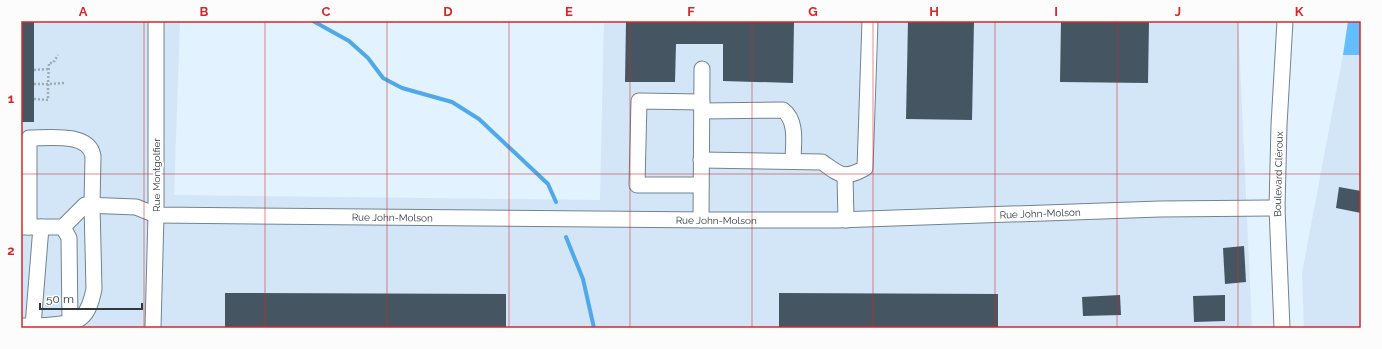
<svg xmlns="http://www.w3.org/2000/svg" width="1382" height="349" font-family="Raleway,sans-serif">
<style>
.built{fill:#d3e6f7}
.forest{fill:#64bdfe}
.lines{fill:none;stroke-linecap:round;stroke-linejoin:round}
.stream{stroke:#4fa9e9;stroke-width:4}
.building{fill:#455561}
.minor-casing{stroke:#728391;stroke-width:17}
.path{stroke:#9eabb4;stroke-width:2.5;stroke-dasharray:2 2;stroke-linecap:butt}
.minor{stroke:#fff;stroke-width:15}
.grid{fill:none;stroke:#d62828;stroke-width:1;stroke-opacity:0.55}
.labels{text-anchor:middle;stroke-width:4;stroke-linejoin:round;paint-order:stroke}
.street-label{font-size:10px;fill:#31383e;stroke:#fcfcfc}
.neatline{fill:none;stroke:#d62828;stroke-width:1.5}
.grid-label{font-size:13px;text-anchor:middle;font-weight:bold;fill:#d62828}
</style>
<rect width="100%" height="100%" fill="#e2f2fe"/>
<!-- built -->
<g class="built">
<path d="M21,21H180L174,195L600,200L604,21H1238L1252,328H21Z"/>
<path d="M1343,55H1361V328H1304L1302,273Z"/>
</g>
<!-- forest -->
<path class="forest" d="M1348,21H1361V55H1343Z"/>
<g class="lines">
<!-- stream -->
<g class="stream">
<path d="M313,21L349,41L368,58L383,78L402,88L452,102L479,119L548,184L556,202"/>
<path d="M566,237L583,279L594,328"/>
</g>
</g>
<!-- building -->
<g class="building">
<rect x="21" y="21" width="13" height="101"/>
<path d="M626,21H794L793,83L723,81V44H676L675,82H625Z"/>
<path d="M908,21H974L972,120L906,119Z"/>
<path d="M1061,21H1149L1148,83L1060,82Z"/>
<path d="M1339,187L1361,191V213L1336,208Z"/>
<path d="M1244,246L1246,282L1225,284L1223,248Z"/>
<path d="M225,293L506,294V328H225Z"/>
<path d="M779,293L998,294V328H779Z"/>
<path d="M1120,295L1121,315L1083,316L1082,297Z"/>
<path d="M1225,295V321L1194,322L1193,296Z"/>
</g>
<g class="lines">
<defs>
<g id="minor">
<path d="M702,111L783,110C798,121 793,145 793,161"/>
<path d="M701,160L822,162C840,175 844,180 865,168L870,21"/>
<path d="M845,175L846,220"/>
<path d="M701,185H637L639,101L702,102"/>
<path d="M701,220L702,69"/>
<path id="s1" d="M21,227H63L85,205L136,207L156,215L710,220H837L1160,209L1277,208"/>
<path d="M63,227L69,238L70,324"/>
<path d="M21,326C31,326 42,326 52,325C81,323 88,318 94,289L92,205L93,156C89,132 48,138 29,138V227"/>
<path d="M33,326L41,227"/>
<path d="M153,328L156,215V21"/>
<path id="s2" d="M1282,328L1277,208L1279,125L1285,21"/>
</g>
</defs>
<!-- minor casing -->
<use href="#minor" class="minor-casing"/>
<!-- path -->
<g class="path">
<path d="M34,70L48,69"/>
<path d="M34,84H48L49,63H53L58,55"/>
<path d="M34,99L48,100V84L64,83"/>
</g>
<!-- minor -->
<use href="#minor" class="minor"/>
</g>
<!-- grid -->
<path class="grid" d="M144,21V328M265,21V328M387,21V328M509,21V328M630,21V328M752,21V328M873,21V328M995,21V328M1117,21V328M1238,21V328M21,174H1361"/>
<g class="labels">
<!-- street labels -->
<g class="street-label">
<text dy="4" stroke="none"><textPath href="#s2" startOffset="154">Boulevard Cléroux</textPath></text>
<text transform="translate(156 175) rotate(-90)" y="4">Rue Montgolfier</text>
<text dy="4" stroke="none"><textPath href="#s1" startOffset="1030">Rue John-Molson</textPath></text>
<text dy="4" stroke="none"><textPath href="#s1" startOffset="382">Rue John-Molson</textPath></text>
<text dy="4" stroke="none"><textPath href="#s1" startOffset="706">Rue John-Molson</textPath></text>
</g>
</g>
<!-- border -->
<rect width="1382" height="349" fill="none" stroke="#fcfcfc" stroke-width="44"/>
<!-- scale -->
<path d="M40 303v6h102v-6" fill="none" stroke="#31383e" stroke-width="2"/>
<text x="46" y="303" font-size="12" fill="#31383e" stroke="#fcfcfc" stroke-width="3" paint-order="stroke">50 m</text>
<rect x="22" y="22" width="1338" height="305" class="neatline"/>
<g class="grid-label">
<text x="83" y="16">A</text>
<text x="204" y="16">B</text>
<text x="326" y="16">C</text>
<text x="448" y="16">D</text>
<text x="569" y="16">E</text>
<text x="691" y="16">F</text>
<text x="813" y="16">G</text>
<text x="934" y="16">H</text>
<text x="1056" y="16">I</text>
<text x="1178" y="16">J</text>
<text x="1299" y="16">K</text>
<text x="11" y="103">1</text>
<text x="11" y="255">2</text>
</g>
</svg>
